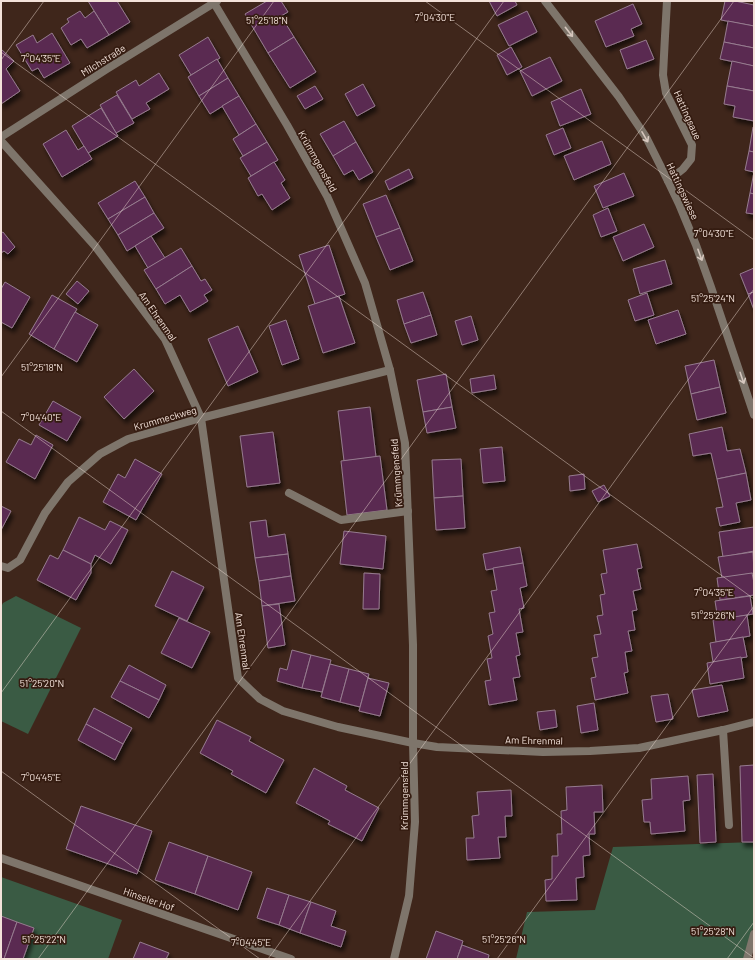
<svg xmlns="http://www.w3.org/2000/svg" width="755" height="960" font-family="Barlow,sans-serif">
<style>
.green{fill:#3a5b44}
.building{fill:#5a2b51;stroke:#967b8f;filter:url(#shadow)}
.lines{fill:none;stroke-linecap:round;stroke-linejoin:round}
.lane{stroke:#7e756b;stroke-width:8}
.street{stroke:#7e756b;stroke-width:8}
.oneway{stroke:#d6c7be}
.ticks{fill:none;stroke:#f3e2da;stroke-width:1;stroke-opacity:0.45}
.labels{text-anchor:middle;stroke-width:3.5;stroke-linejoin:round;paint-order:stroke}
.street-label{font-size:10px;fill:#f3e2da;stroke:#351c11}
.ticks-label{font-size:10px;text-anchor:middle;fill:#f3e2da;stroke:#351c11;stroke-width:3.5;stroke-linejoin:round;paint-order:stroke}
</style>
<defs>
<filter id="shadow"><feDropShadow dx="2.5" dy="4.5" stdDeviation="2" flood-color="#0009"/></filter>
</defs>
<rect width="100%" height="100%" fill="#3f261b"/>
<!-- green -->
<g class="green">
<path d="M16,596L81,628L28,734L1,721V607L3,603Z"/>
<path d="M754,842V924L745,959H516L527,912L595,910L613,847Z"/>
<path d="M1,877L122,920L108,959H1Z"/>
</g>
<!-- building -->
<g class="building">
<path d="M88,1H117L130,22L109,35Z"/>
<path d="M267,1H281L288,12L281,16L294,37L268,53L245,14Z"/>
<path d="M489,1H515L517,5L497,16Z"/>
<path d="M725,1H735L754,5V26L721,20Z"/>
<path d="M633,4L642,24L631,29L634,36L606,47L595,21Z"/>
<path d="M80,11L85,18L94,11L109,35L87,48L81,39L71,45L61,28L69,22L67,19Z"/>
<path d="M527,11L537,32L509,46L498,25Z"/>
<path d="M728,21L754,26V48L724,42Z"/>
<path d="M52,33L70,63L44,78L38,68L32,71L16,45L33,35L37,43Z"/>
<path d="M208,37L220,58L191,75L179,55Z"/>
<path d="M294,37L316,72L290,88L268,53Z"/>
<path d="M646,40L654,59L627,69L620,50Z"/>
<path d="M724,42L754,48V66L720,59Z"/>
<path d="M511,47L522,67L507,75L497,55Z"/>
<path d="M1,49L14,61L6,69L20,91L1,104Z"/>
<path d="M550,57L562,81L532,96L520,71Z"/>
<path d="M217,59L228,78L199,96L188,77Z"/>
<path d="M732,61L754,66V91L727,86Z"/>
<path d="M159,73L169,89L146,103L150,109L132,119L116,92L136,80L139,86Z"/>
<path d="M228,78L239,96L210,114L199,96Z"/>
<path d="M363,84L375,106L357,116L345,94Z"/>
<path d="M315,86L323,99L305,109L297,96Z"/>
<path d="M727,86L754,91V121L733,117L735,106L724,104Z"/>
<path d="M581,89L591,114L560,126L551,102Z"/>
<path d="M117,95L134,123L116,133L100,105Z"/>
<path d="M239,96L256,124L239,135L222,106Z"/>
<path d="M101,108L118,136L88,153L72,126Z"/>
<path d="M344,121L356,142L333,156L320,134Z"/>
<path d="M256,124L267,142L243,156L233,139Z"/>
<path d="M753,127L754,128V152L749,151Z"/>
<path d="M563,128L571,148L554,155L546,135Z"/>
<path d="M66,130L78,150L84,146L92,159L62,177L43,144Z"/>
<path d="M602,141L611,164L574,180L564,156Z"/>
<path d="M267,142L278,160L251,176L240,158Z"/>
<path d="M356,142L373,172L359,180L353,170L344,175L333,156Z"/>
<path d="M749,151L754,152V172L745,170Z"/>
<path d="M274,162L285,180L281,183L290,198L272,210L262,194L258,196L248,178Z"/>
<path d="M409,169L413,178L389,190L385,181Z"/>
<path d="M754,172V194L750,193Z"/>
<path d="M624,173L634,196L603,208L594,186Z"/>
<path d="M135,181L145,197L108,219L98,203Z"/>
<path d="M750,193L754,194V214L746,213Z"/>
<path d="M386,195L400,228L376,237L363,204Z"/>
<path d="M145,197L154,213L118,235L108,219Z"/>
<path d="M608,208L617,231L601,237L593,215Z"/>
<path d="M154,213L164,228L127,251L118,235Z"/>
<path d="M644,224L654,247L623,261L613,237Z"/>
<path d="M400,228L413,261L390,270L376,237Z"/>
<path d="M3,232L15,247L8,254L4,251L1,253V233Z"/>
<path d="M151,236L165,258L148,268L135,246Z"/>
<path d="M329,245L345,294L315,304L299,255Z"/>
<path d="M181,248L192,266L156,289L144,270Z"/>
<path d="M665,260L672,284L640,294L633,269Z"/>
<path d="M192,266L201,281L205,279L212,290L204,295L208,301L190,312L180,295L165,304L156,289Z"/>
<path d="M754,268V292L748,294L740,274Z"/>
<path d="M77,281L89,291L78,304L66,294Z"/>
<path d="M5,282L30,297L12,328L1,322V289Z"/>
<path d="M423,292L431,315L404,324L397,300Z"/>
<path d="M754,292V310L748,294Z"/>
<path d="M647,293L654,315L635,321L628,300Z"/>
<path d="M52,295L77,309L54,349L29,334Z"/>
<path d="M339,296L355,343L323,353L308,306Z"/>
<path d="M678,310L686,334L656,344L648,320Z"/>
<path d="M75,312L98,325L77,362L54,349Z"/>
<path d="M431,315L437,335L411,343L404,324Z"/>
<path d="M471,316L478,340L462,345L455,321Z"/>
<path d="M286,320L299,359L282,365L269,326Z"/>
<path d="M238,326L258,372L228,386L208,339Z"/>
<path d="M714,360L720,387L691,394L685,366Z"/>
<path d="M134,369L154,391L124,419L104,397Z"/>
<path d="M446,374L452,407L423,412L417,380Z"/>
<path d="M494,375L496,389L472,393L470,379Z"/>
<path d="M720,387L726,413L697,420L691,394Z"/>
<path d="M53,401L81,417L67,441L39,425Z"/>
<path d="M370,407L376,457L344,461L338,411Z"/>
<path d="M452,407L456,428L427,433L423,412Z"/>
<path d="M722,427L727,451L740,449L746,473L717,479L711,453L693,456L689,434Z"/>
<path d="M273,432L280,483L247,487L240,436Z"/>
<path d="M36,435L53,445L35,479L6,462L19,439L31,445Z"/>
<path d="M502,447L505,481L483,483L480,449Z"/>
<path d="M380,456L387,510L347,515L341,461Z"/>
<path d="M135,459L162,474L136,520L103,502L118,474L125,478Z"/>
<path d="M461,459L463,496L434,498L432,460Z"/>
<path d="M746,473L751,500L736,503L740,522L720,526L716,508L723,507L717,479Z"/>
<path d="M584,474L585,489L570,491L569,476Z"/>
<path d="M604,485L610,496L598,502L592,491Z"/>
<path d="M463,496L465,528L436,530L434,498Z"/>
<path d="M1,506L11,511L1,530Z"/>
<path d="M79,517L105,530L110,521L128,530L111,564L95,555L91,564L63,550Z"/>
<path d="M266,520L268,537L285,534L288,554L255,558L250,522Z"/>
<path d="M754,527V551L723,557L719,532Z"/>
<path d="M344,531L386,536L383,569L340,564Z"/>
<path d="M637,544L642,568L637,569L641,589L633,591L637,610L632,611L635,630L628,631L632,651L625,652L628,672L624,673L628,693L595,700L591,678L596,677L592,658L598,657L594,635L601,634L597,616L603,615L600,595L605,594L601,574L607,573L603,550Z"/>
<path d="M520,547L523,563L486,570L483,554Z"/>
<path d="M63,550L91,564V573L76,600L37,580L50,555L58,559Z"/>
<path d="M753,552L754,573L722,578L718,557Z"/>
<path d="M288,554L291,576L259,581L255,558Z"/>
<path d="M523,563L527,586L520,588L524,608L519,609L523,632L516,633L520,655L516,656L520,677L513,678L517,700L489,705L485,681L491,680L487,659L492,658L488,636L493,634L489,613L495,612L491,591L497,590L493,568Z"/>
<path d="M172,571L204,587L187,621L155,606Z"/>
<path d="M364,573L380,574L379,609H363Z"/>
<path d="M752,573L754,583V595L720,600L717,578Z"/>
<path d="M291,576L295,601L262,606L259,581Z"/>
<path d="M750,596L753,614L718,620L715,601Z"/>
<path d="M279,604L285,645L268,648L262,606Z"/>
<path d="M747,615L750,636L716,642L713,620Z"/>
<path d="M179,618L210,632L192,668L161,653Z"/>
<path d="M743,637L747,657L713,662L710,643Z"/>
<path d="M292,650L311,655L302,688L277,681L280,668L287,670Z"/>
<path d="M311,655L331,660L322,692L302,688Z"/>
<path d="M741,657L744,678L710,684L707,663Z"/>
<path d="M330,664L349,669L340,702L321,697Z"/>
<path d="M129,665L166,685L159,700L120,681Z"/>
<path d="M349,669L369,674L360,707L340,702Z"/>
<path d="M368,678L389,683L380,716L359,711Z"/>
<path d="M120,681L159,700L149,718L111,697Z"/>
<path d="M722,685L728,711L698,717L692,690Z"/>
<path d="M668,694L673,719L656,722L651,696Z"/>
<path d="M594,703L598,730L581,733L577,706Z"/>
<path d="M94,708L132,728L123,744L86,724Z"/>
<path d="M555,710L557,727L540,730L537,712Z"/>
<path d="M217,720L251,737L249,741L284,760L266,793L231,774L233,771L200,753Z"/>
<path d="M86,724L123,744L115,760L78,740Z"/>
<path d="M754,765V842H742L740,766Z"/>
<path d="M314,768L347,786L345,790L379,808L362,841L328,824L330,821L296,803Z"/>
<path d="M713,774L716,842L700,843L697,775Z"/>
<path d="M688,776L690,800L683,801L685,831L651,834L650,822H644L642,800L652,799L651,779Z"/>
<path d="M602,785L603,812H594L595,834H589L590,855L583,856L584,877L576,878L577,900L546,901L545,880L552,879V856H558L557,834H562L561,811L567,810L566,787Z"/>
<path d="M511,790L512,816H505L506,837H498L500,858L467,860L466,838H474L472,816L479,815L477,792Z"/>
<path d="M81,806L152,831L137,874L66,849Z"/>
<path d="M169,842L208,856L195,894L155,880Z"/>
<path d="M208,856L252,872L238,910L195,894Z"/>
<path d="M267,888L289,895L279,925L257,918Z"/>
<path d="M289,895L311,902L300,933L279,925Z"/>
<path d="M311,902L336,911L331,926L346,931L341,947L300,933Z"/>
<path d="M1,916L17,922L4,959H1Z"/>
<path d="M17,922L34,928L23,959H4Z"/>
<path d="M436,931L463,941L457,959H426Z"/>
<path d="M140,942L169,953L166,959H133Z"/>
<path d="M462,945L489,955L488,959H457Z"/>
</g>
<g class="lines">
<!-- lane -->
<g class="lane">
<path d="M289,493L341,520L408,511"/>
<path d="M723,730L729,825"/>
</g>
<!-- street -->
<g class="street">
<path d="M545,1L619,97L646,137L668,181L679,204L696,245L711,287L754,415"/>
<path d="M667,1L665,36L663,75L666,93L692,145L691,159L683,169L668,181"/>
<path d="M214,3L287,125L327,196L365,283L390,370L405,443L413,645V743L415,822L409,896L394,959"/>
<path d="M1,137L107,69L217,1"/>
<path d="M1,141L95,246L165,339L201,418L238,678L260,699L283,711L338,727L413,743L437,747L543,752L590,751L639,748L723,730L754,722"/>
<path d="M1,566L8,568L20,560L45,513L68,482L100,454L128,439L201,418L390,370"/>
<path d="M1,858L291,959"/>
<path d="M747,959L754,934"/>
</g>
</g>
<!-- one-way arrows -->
<defs><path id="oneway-shaft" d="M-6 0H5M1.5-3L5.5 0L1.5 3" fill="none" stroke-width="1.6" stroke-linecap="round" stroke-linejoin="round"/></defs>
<g class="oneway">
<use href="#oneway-shaft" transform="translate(569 32) rotate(52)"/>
<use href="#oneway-shaft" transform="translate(645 137) rotate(60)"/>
<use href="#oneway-shaft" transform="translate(700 255) rotate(70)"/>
<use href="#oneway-shaft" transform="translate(742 378) rotate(71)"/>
</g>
<!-- ticks -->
<path class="ticks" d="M425,1L754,240M1,52L754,599M1,60L44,1M1,377L274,1M1,411L754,958M1,693L504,1M1,771L260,959M38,959L734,1M268,959L754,289M497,959L754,606M727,959L754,922"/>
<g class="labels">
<!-- street labels -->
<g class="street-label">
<text transform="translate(103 60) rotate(-32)" y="4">Milchstraße</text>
<text transform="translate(688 115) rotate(66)" y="4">Hattingsaue</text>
<text transform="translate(318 161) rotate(61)" y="4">Krümmgensfeld</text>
<text transform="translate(683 191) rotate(65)" y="4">Hattingswiese</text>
<text transform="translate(158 316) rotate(55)" y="4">Am Ehrenmal</text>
<text transform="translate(165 418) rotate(-16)" y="4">Krummeckweg</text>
<text transform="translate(396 473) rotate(-94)" y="4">Krümmgensfeld</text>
<text transform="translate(243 641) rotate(82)" y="4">Am Ehrenmal</text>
<text transform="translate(534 740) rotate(1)" y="4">Am Ehrenmal</text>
<text transform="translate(404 796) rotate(-90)" y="4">Krümmgensfeld</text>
<text transform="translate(149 899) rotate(19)" y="4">Hinseler Hof</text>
</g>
</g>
<g class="ticks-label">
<text x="435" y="21">7°04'30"E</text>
<text x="267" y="24">51°25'18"N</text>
<text x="41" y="62">7°04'35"E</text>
<text x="714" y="237">7°04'30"E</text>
<text x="713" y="302">51°25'24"N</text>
<text x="42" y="371">51°25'18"N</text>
<text x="41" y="421">7°04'40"E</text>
<text x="714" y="596">7°04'35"E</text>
<text x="713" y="619">51°25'26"N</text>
<text x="42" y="687">51°25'20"N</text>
<text x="41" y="781">7°04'45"E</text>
<text x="713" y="935">51°25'28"N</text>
<text x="44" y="943">51°25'22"N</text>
<text x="504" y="943">51°25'26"N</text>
<text x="251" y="946">7°04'45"E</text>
</g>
<!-- border -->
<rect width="755" height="960" fill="none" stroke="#f3e2da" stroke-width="4"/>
</svg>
